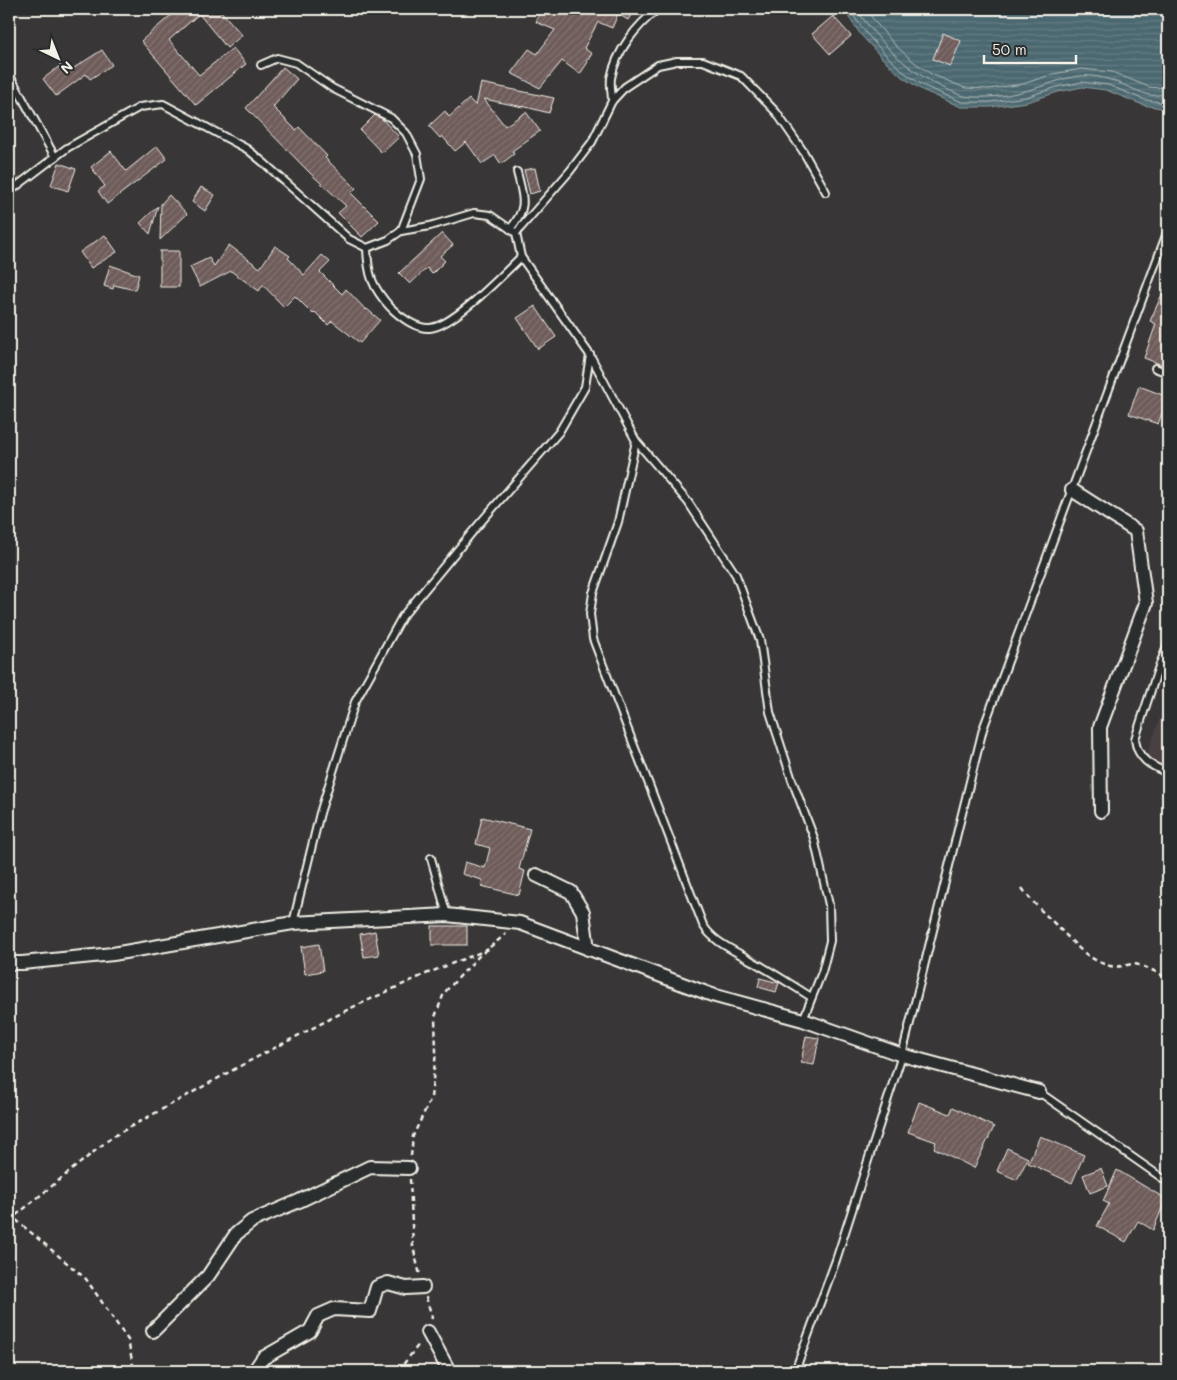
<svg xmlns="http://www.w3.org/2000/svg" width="1177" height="1380" font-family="Mali,sans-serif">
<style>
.built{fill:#484142}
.water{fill:url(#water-rules);stroke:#8f9fa0}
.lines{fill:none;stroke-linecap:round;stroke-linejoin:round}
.shore{stroke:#b1bab8;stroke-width:1}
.building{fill:url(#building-hatch);stroke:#f4f1e8}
.service-casing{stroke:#f4f1e8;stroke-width:10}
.minor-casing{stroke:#f4f1e8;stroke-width:16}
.path{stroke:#f4f1e8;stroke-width:2.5;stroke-dasharray:5 4;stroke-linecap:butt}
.service{stroke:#2a2d2e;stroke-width:6}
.minor{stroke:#2a2d2e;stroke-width:12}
</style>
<defs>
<pattern id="water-rules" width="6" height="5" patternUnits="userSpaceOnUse" patternTransform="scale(1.25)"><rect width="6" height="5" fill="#4c6870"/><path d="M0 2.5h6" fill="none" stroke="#667e84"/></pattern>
<pattern id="building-hatch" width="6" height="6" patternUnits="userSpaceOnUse" patternTransform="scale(1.25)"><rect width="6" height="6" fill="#6e5b5a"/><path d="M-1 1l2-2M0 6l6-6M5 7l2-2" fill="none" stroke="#837372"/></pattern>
</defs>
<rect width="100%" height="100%" fill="#383637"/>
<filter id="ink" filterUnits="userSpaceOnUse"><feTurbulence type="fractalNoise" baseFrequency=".02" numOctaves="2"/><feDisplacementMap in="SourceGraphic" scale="10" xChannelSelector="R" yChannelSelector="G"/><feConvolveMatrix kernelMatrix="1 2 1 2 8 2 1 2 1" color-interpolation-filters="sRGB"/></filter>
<g filter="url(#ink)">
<!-- built -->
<path class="built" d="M1168,695V768L1145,760Z"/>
<!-- water -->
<path class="water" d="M843,9H1168V105L1161,108L1143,105L1106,90L1082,87L1058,92L1027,102L990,107H961L922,90L902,77L882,58L861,35Z"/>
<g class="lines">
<!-- shore -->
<g class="shore">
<path d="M849,9L865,32L886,55L905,73L924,86L962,102H990L1026,97L1057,87L1082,82L1108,85L1145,100L1160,102L1168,100"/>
<path d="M856,9C880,43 908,72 946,89C952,91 958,95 964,96C982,99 1007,96 1025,91C1044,87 1060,78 1080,76C1106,74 1123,86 1146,94C1154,97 1160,94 1168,94"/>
<path d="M866,9L876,23L895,45L914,62L931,74L965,88L989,89L1023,84L1053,74L1081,69L1112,72L1149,87L1158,88L1168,86"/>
</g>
</g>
<!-- building -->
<g class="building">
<path d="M178,9H219L242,35L227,48L199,14L169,40L199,75L233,48L246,64L196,105L141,41Z"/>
<path d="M541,9H635L628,20L618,14L612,28L598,22L584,48L592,54L586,61L588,62L580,74L562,61L540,88L511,73L529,49L537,54L555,30L536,22Z"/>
<path d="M833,16L851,36L830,54L812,34Z"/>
<path d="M943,33L961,41L950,66L933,59Z"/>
<path d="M102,50L112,65L90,79L86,74L56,96L43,79L61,65L66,73Z"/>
<path d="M283,67L297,79L273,107L296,130L299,127L327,156L325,158L356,188L351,193L379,221L362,237L338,213L346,206L310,173L246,108Z"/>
<path d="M481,83L554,98L549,113L522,106L523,107L484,99L505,126L526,112L540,131L512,151L514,154L501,164L495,155L482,164L466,142L455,151L442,136L440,138L429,126L445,111L449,117L469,99L476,106Z"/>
<path d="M375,115L382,119L399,137L382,153L360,130Z"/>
<path d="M157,146L167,159L107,204L98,191L105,186L91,167L111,151L126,171Z"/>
<path d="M59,163L76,169L68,191L51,185Z"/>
<path d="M535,168L540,191L530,194L524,170Z"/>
<path d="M201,187L215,195L205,211L192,202Z"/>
<path d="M169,195L187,214L160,240L161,204Z"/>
<path d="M158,206L150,234L140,223Z"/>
<path d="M442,233L453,245L440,256L445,261L432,274L427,268L410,284L399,273Z"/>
<path d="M105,235L117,252L91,268L80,252Z"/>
<path d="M229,245L260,268L275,246L290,256L288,258L304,275L322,255L330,262L320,272L342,294L346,289L366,310L367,309L380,320L360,343L332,321L328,325L315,312L313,314L295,296L284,307L263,285L259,291L231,271L200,287L190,267L209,258L214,266Z"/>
<rect x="160" y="251" width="19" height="36"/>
<path d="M110,265L139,275L135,290L114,285L113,289L104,286Z"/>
<path d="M1168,281V367L1144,358L1156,324L1150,321Z"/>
<path d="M535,306L556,337L538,349L517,318Z"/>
<path d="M1139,386L1168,397L1158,424L1129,414Z"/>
<path d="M482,817L530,829L519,869L525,871L519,895L481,886L482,880L462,874L465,862L485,868L490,848L476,844Z"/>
<rect x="432" y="926" width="35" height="19"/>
<path d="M375,931L379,955L364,957L360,934Z"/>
<path d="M319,944L323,971L305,974L301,947Z"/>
<path d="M760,978L779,983L776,992L758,987Z"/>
<path d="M806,1036L819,1038L814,1065L801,1063Z"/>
<path d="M919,1102L950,1114L953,1107L994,1127L974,1168L934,1148L936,1142L908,1132Z"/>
<path d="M1040,1136L1084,1155L1072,1183L1028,1163Z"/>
<path d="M1007,1148L1028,1158L1017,1180L997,1171Z"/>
<path d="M1101,1168L1108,1186L1090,1193L1083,1175Z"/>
<path d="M1117,1170L1166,1199L1153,1230L1138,1221L1126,1242L1097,1226L1109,1204L1103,1201Z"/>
</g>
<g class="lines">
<defs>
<g id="service">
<path d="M261,65L277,58L296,63L332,88L391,118L406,133L417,154L421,179L401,231"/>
<path d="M9,74L55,157L67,148L140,107L163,104L247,149L263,162L349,239L367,248L388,240L401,231L430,226L474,213L490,215L516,233L521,257L590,355L585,387L559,432L474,530L402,617L355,702L320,813L293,923"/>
<path d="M612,101C612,94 610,85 611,78C616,51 637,25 658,9"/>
<path d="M9,192L55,157"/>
<path d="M510,229C529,207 523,197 517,172"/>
<path d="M516,233L570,171L592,142L612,101L625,87L658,65L677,61H703L741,76L776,112L803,151L826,192"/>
<path d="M367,248C368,275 372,287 390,307C400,317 416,329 430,328C454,326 503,274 521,257"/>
<path d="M590,355L636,441L688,502L736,575L760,640L770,712L792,780L814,838L829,905L830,941L822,972L803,1020"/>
<path d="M1155,368L1168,373"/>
<path d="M636,441L618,522L593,593L590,614L593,639L703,925C714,943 734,950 752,961C772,972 792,985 811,997"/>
<path d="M1168,644L1158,669L1135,739C1137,759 1151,766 1168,773"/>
<path d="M431,858L447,915"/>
<path d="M1039,1092L1165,1180H1168"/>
<path d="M795,1371L836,1260L902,1055L983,729L1168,230"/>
</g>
<g id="minor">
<path d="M1072,490L1136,531L1146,603L1100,727L1101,811"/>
<path d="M536,875L571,892L583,912L588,949"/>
<path d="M9,963H22L113,954L293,923L447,915L520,923L712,995L803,1020L902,1055L1039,1092"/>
<path d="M153,1331L208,1276L236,1234L252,1221L299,1201L370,1167L409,1168"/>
<path d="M428,1332L449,1371"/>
<path d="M254,1371L263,1358L310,1331L318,1316L334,1309L370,1311L377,1287L388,1283L406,1288L423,1287"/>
</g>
</defs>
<!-- service casing -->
<use href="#service" class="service-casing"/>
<!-- minor casing -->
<use href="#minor" class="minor-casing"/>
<!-- path -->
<g class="path">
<path d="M1022,888C1032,902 1041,910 1053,922C1073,941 1083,958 1110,966C1117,968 1126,965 1133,964C1141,964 1161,974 1168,979"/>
<path d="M411,1156L413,1136L431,1098L436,1052L435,1017L444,993L479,956L506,934"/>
<path d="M410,1179L413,1247L420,1275"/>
<path d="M9,1214L86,1279L128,1340L134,1371"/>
<path d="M9,1221L112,1137L242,1065L351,1008L428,973L489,949"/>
<path d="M426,1297L432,1317L431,1320"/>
<path d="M398,1371L420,1343"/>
</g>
<!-- service -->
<use href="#service" class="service"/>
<!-- minor -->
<use href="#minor" class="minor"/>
</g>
</g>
<!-- margin -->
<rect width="1177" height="1380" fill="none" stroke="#2a2d2e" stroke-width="30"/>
<rect x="15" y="15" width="1147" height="1350" fill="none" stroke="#f4f1e8" stroke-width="2" filter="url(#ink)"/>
<!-- north arrow -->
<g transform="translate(58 58) rotate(137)" stroke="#2a2d2e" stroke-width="4" paint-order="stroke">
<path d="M0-4L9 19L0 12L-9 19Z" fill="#f4f1e8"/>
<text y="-8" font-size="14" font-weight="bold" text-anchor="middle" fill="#f4f1e8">N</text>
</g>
<!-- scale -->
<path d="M984 55v8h92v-8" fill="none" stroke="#f4f1e8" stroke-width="2.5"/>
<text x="992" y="55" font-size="15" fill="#f4f1e8" stroke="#2a2d2e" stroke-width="4" paint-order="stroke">50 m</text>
</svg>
